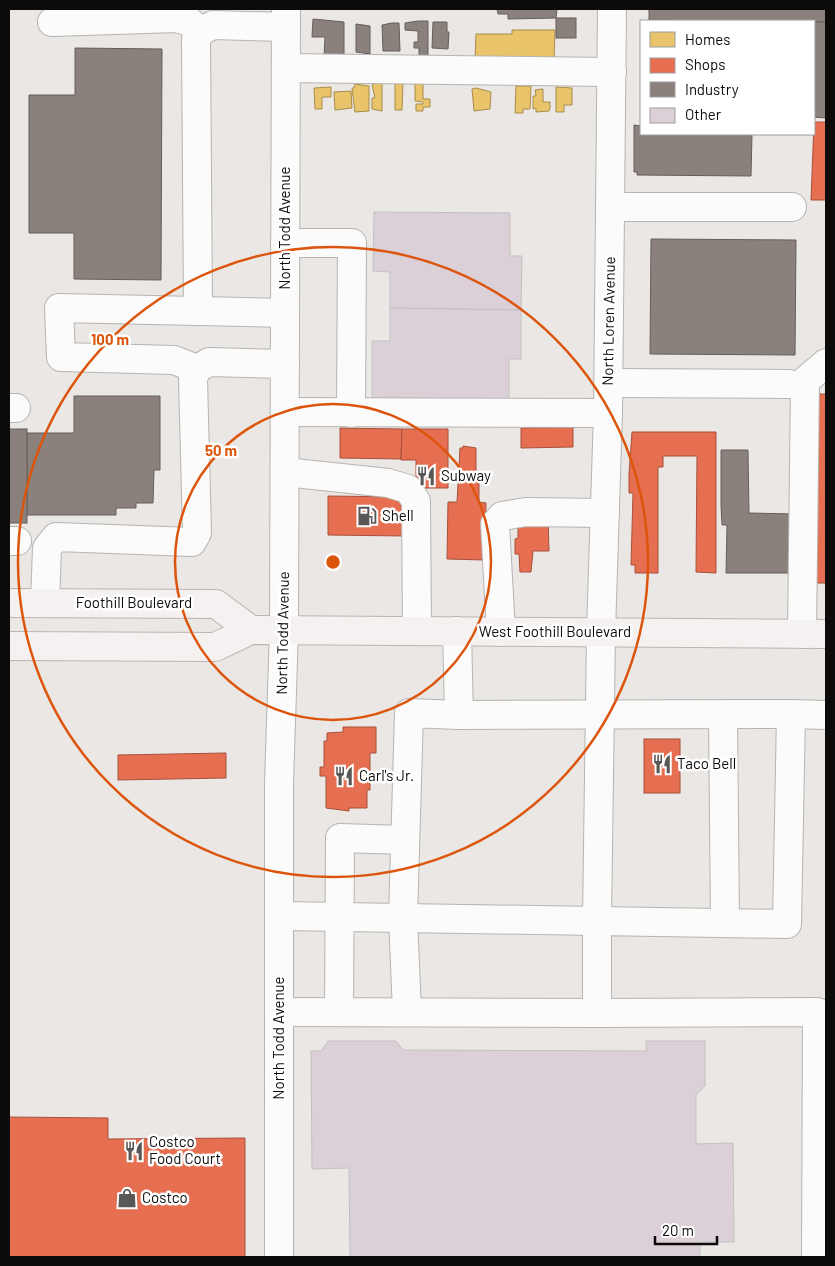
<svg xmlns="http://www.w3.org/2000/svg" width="835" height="1266" font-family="Barlow,sans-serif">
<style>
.homes{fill:#e9c46a;stroke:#a78c4d}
.shops{fill:#e76f51;stroke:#a6513c}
.industry{fill:#8a817c;stroke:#645e5a}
.building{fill:#dcd0d8;stroke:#c2c0c0}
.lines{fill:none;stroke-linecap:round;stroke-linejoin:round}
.minor-casing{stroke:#b6b4b1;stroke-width:30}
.major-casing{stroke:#bdb3b2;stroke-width:30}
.minor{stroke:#fcfbfb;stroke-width:28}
.major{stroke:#f6f1f1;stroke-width:28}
.ring{fill:none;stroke:#dd550c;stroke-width:2.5}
.labels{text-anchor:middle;stroke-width:5;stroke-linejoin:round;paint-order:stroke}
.street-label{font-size:15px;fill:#0d0b0a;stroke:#fff}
.poi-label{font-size:15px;fill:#0d0b0a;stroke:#fff;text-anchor:start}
.centre{fill:#dd550c;stroke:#fff;stroke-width:2.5}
.ring-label{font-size:15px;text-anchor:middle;font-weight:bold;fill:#dd550c;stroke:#fff;stroke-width:5;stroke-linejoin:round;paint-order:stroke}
</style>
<rect width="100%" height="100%" fill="#eae7e4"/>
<!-- homes -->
<g class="homes">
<path d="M512,30H555L554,61H475L476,34H512Z"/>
<path d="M395,81H403L402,110H395Z"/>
<path d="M415,82H423V99H430V107H423V111H416V104H423V102L415,101Z"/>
<path d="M375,83H382V111L372,109V98H375L372,85Z"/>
<path d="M355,84L369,86V111L355,112L352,88H354Z"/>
<path d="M516,86H531L530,109H523V113H515Z"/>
<path d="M331,87V97H322V109H315L314,88Z"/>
<path d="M556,87L572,88V105H564V112H556Z"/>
<path d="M476,88L491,92L490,109L474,111L472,89Z"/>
<path d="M543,89V102H550V108L549,111L536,112V108L533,109V96H536L535,90Z"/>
<path d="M351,91L352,108L335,110L334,92Z"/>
</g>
<!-- shops -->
<g class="shops">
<path d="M814,122H826V200H811Z"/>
<path d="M817,394H826V583H810Z"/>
<path d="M573,427V447L521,448V428Z"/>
<path d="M340,428L402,429L401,459L340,458Z"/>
<path d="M402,429H448V488H416V460H401Z"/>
<path d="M632,432H716V573L696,572L697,456H663V467H658V573H635V565H631L633,493H629V474Z"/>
<path d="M463,446L476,448V482H479V502L486,503L485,560L447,559L448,502H457L460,448H463Z"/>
<path d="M328,496L406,497L405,536L328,535Z"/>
<path d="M518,518H548L549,551H533L531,572H520L519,554H515V539L518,538Z"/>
<path d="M343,727H376V753H370V790H367V808H349V811L326,808V776H320V767H324V741H327V733L343,732Z"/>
<rect x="644" y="739" width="36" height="54"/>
<path d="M226,753V778L118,780V755Z"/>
<path d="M9,1117L108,1118V1139L245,1138V1257H9Z"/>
</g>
<!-- industry -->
<g class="industry">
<path d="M497,9H557L556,18L508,19V14H498Z"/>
<path d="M649,9H826V22L649,20Z"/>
<rect x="556" y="18" width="20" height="20"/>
<path d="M313,19L344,22V57H324L325,37H312Z"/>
<path d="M418,21H428V61H419V48H414V42H418V31L405,30V23Z"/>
<path d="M433,22H447V32H449L448,49L432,48Z"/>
<path d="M814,22H826V118L814,117Z"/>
<path d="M392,23H399L400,51H383L382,25Z"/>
<path d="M356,24L370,26V54L356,52Z"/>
<path d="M75,48L162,49L161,280L74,279V233H29V95H75Z"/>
<path d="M634,125L641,126V134H752L751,176L637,175V172H634Z"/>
<path d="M651,239L796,240L795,355L650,354Z"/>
<path d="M74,396H160V470H154L153,503H136V508H116V515H27V433H74Z"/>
<rect x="9" y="429" width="18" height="94"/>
<path d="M721,450H748L749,513L794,514L793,567L788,573H726L727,525H722L721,505Z"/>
</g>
<!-- building -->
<g class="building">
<path d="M374,212L510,213V256H522L521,310L390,308V272L373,271Z"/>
<path d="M390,308L521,310V359H509V401H372V341H390Z"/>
<path d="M328,1041H396L403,1050L646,1051V1041H705V1086L696,1095V1144L733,1143L734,1242H700V1257H350L349,1168L312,1169L311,1051H321Z"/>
</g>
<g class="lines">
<defs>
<g id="minor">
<path d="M52,22L177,18L190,22L201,31"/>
<path d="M286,68L612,72"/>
<path d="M610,207H792"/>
<path d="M285,243H352L351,413"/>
<path d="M198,311L196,39L201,31L213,25L286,27"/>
<path d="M197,369L174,360L61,357L59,308L285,313"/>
<path d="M609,383L789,384"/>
<path d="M9,408H16"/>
<path d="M285,412L608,413"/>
<path d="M285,472L388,483L408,489L416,501L417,631"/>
<path d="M9,541H17"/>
<path d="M45,603L47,548L56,537L192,542L197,533L193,378L197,369L209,362L285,364"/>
<path d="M457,631L459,715L791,714"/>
<path d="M501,632L495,524L502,516L526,512L605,513"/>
<path d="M802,634L805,381L826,363"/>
<path d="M723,715L725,923"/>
<path d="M280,916L597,921L601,632L608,413L612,9"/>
<path d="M280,1012L597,1013V921L787,924L791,714L826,715"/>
<path d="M339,1012L340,838L405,840"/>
<path d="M407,1012L403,918L409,713L459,715"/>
<path d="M597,1013L817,1012L816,1257"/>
<path d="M279,1257V783L284,630L286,9"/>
</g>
<g id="major">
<path d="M9,603L216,604L251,630"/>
<path d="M9,646L215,647L251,630L826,634"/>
</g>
</defs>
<!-- minor casing -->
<use href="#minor" class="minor-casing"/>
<!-- major casing -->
<use href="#major" class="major-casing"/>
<!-- minor -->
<use href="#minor" class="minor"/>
<!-- major -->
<use href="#major" class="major"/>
</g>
<!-- distance rings -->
<g class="ring">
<circle cx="333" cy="562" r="158"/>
<circle cx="333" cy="562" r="315"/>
</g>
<!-- icons -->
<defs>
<symbol id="restaurant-bare" viewBox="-9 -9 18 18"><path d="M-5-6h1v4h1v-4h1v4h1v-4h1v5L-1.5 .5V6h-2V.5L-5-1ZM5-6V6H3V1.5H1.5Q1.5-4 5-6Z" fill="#5a5856" stroke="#fff" stroke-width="2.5" paint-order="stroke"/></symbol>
<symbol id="fuel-bare" viewBox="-9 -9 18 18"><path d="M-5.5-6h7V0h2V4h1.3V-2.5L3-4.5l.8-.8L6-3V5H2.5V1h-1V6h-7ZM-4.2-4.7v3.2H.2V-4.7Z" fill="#5a5856" stroke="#fff" stroke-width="2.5" paint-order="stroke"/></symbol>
<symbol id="shop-bare" viewBox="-9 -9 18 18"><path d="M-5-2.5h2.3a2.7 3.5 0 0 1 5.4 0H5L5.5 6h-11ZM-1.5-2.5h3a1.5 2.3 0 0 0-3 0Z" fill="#5a5856" stroke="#fff" stroke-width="2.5" paint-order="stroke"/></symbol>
</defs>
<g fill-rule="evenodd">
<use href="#restaurant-bare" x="412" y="462" width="28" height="28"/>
<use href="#fuel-bare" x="353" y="502" width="28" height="28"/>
<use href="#restaurant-bare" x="648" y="750" width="28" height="28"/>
<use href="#restaurant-bare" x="330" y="762" width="28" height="28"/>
<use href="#restaurant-bare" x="120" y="1137" width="28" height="28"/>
<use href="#shop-bare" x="113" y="1184" width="28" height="28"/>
</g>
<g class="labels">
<!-- street labels -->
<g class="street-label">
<text transform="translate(285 228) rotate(-90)" y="5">North Todd Avenue</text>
<text transform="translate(609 321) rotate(-89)" y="5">North Loren Avenue</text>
<text x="134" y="608">Foothill Boulevard</text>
<text x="555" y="637">West Foothill Boulevard</text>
<text transform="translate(283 633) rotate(-89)" y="5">North Todd Avenue</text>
<text transform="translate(279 1038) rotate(-90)" y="5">North Todd Avenue</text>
</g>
<!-- poi labels -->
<g class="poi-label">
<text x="441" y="481">Subway</text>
<text x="382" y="521">Shell</text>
<text x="677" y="769">Taco Bell</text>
<text x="359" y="781">Carl's Jr.</text>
<text x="149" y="1147">Costco<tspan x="149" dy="17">Food Court</tspan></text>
<text x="142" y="1203">Costco</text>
</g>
</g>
<circle cx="333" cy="562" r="8" class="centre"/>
<g class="ring-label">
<text x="110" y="345">100 m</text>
<text x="221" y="456">50 m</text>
</g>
<!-- border -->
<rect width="835" height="1266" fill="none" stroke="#0d0b0a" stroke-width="20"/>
<!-- legend -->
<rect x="640" y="20" width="175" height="115" fill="#ffffff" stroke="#9e9d9d"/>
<rect x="650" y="32" width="25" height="15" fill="#e9c46a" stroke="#9e9d9d"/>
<text x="685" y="45" font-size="15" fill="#0d0b0a">Homes</text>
<rect x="650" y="58" width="25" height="15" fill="#e76f51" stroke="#9e9d9d"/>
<text x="685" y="70" font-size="15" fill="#0d0b0a">Shops</text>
<rect x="650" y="82" width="25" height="15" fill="#8a817c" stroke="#9e9d9d"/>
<text x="685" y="95" font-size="15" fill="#0d0b0a">Industry</text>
<rect x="650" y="108" width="25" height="15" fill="#dcd0d8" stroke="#9e9d9d"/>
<text x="685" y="120" font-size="15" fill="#0d0b0a">Other</text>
<!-- scale -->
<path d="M655 1236v8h62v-8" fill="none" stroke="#0d0b0a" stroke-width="2.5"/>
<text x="662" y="1236" font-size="15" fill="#0d0b0a" stroke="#ffffff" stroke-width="4" paint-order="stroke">20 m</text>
</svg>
